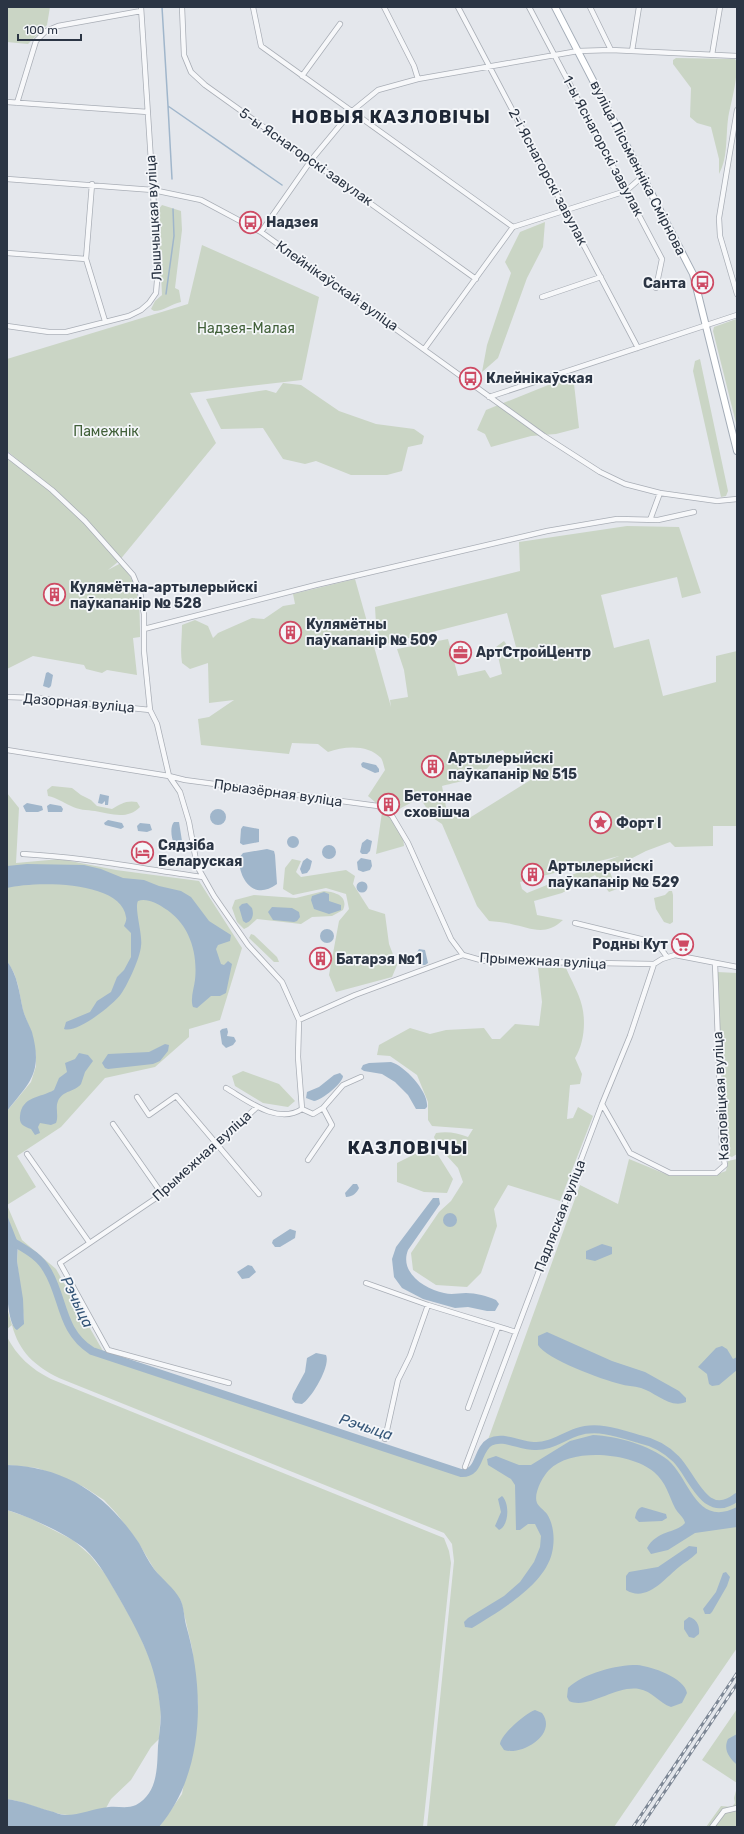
<svg xmlns="http://www.w3.org/2000/svg" width="744" height="1834" font-family="Rubik,sans-serif">
<style>
.green{fill:#cad5c5;fill-rule:evenodd}
.water{fill:#a0b6cb}
.lines{fill:none;stroke-linecap:round;stroke-linejoin:round}
.stream{stroke:#a0b6cb;stroke-width:1.5}
.river{stroke:#a0b6cb;stroke-width:8}
.minor-casing{stroke:#a9aeb6;stroke-width:6}
.major-casing{stroke:#a3acb7;stroke-width:8}
.minor{stroke:#f7f8fa;stroke-width:4.5}
.major{stroke:#fff;stroke-width:6}
.rail-casing{stroke:#7d8795;stroke-width:3}
.rail{stroke:#f4f6f9;stroke-width:1.5;stroke-dasharray:4.5;stroke-linecap:butt}
.labels{text-anchor:middle;dominant-baseline:central;stroke-width:3.5;stroke-linejoin:round;paint-order:stroke}
.street-label{font-size:14px;fill:#2b3544;stroke:#f4f6f9}
.poi-label{font-size:14px;font-weight:bold;fill:#2b3544;stroke:#f4f6f9;text-anchor:start}
.park-label{font-size:14px;fill:#416039;stroke:#f4f6f9}
.water-label{font-size:15px;font-style:italic;fill:#355678;stroke:#f4f6f9}
.district-label{font-size:18px;font-weight:bold;letter-spacing:1px;fill:#1d2635;stroke:#f4f6f9}
</style>
<rect width="100%" height="100%" fill="#e4e7ec"/>
<path class="green" d="M7 7H50L47 25 28 44 7 42Z
M676 58 735 59 737 62C737 80 733 95 729 113 725 133 729 156 719 174V159L711 127 697 123 690 117 691 88 673 64V60Z
M162 205 181 211 182 230 175 288 179 290 181 302C171 304 164 311 154 311L151 309 155 301 162 295 158 210Z
M545 222 543 247 527 278 498 358 482 372 487 345 511 273 505 262 520 232Z
M202 245 319 297 302 380 190 393 216 443 119 561 108 570 121 563C141 588 140 607 140 637L133 638 137 675 107 670 102 673 86 669 84 665 33 656 7 669V458L18 460 7 451V359L188 304Z
M736 319H737V427L713 331 714 327Z
M700 359 728 491 726 496 721 497 693 371 695 361Z
M573 375 579 428 556 434 531 436 491 447 485 434 477 430 486 410Z
M283 383 301 385 339 411 376 424 414 429 424 436 422 444 408 447 402 471 387 475H351L316 461 305 464 283 459 263 428 221 429 206 399 266 390 276 393Z
M627 526 679 527 701 593 682 598 677 577 601 595 614 648 649 639 663 696 716 682V656L737 651V826H713V846L675 847 670 842 646 851 609 870 617 889 609 892 595 875 562 893 534 901 537 915 563 920C545 937 531 928 511 924 504 922 496 922 489 921L477 906 442 824 433 818 420 798 401 808 390 816 403 837 404 846 376 854 382 812 375 802 368 796 385 770C384 767 383 761 381 758 368 744 344 746 328 752L318 744 292 743 289 754 201 745 198 719 209 717 234 700 209 703 208 663 190 669 182 663C180 650 182 638 182 625L195 620 208 626 213 638 218 633 252 618 264 619 283 606 295 604 293 594 355 579 391 707 390 700 408 697 404 670 397 649 448 639 458 676 485 670 490 678 502 674 496 647 504 641 509 648 516 647 507 613 385 644C375 634 376 620 375 607L520 571 519 542ZM503 750C508 760 523 770 532 779L471 817 446 807 442 786C464 780 489 779 495 753ZM619 856 527 893 522 889 520 882Z
M52 786 72 788 81 795 91 800 97 806 112 809C121 804 126 800 137 802L140 807C128 820 110 814 95 811 87 810 78 810 71 806 62 802 57 798 48 796L47 790Z
M7 793 19 808 16 863 60 859 116 870 199 881 242 948 220 1020 189 1029V1037L155 1067 105 1078 61 1127 17 1156 36 1187 7 1205 22 1240 56 1269 103 1351 472 1474 485 1448 580 1185 618 1204 629 1159 668 1175H715L726 1171 728 1161 737 1159V1648L614 1827H427L454 1561 452 1544 444 1533 59 1378C35 1366 19 1352 12 1325L7 1329V1308L12 1325 24 1320 17 1261 18 1248 7 1215V1111L31 1082 36 1066V1056L32 1034 23 1011 18 985 14 973 7 961Z
M292 859 301 861 296 872 301 877 346 870 355 876 353 884 369 909 385 914 389 944 397 965 392 977 336 992 329 975 339 921 349 909 346 894 326 888 293 895 283 889 285 868Z
M324 891C335 892 349 896 343 910L332 916 312 917 301 924 257 919 248 927 244 929 237 922 232 908 235 900 254 895 296 898Z
M669 891H672L673 895V922L670 924 664 922 656 909 654 898 665 895Z
M251 934 254 935 277 957 279 962H274L249 938Z
M538 968H566C571 980 579 993 582 1006 586 1022 584 1044 575 1058L582 1074 580 1084 570 1085 567 1119 573 1118 578 1107 593 1116 560 1201 508 1185 494 1209 497 1226 481 1273 467 1287 436 1285 413 1270 411 1253 439 1212 451 1201 463 1182 458 1168 437 1145 434 1137 436 1133C448 1131 457 1133 468 1137L473 1129 432 1126 428 1120V1102L417 1075 390 1056 377 1055 379 1045 410 1028 430 1034 446 1030 484 1028 492 1039H500L515 1024 539 1026 542 1002Z
M717 972 737 973V1154L732 1157 727 1155Z
M243 1071 279 1084 295 1101 288 1107 263 1103 235 1086 232 1076Z
M415 1154 438 1155 453 1179 447 1193 424 1192 397 1182V1163Z
M7 1337C17 1356 31 1369 51 1379L444 1538 449 1551 451 1563 423 1827H159L182 1794 198 1705 192 1648 181 1601 154 1569 138 1542 117 1514 104 1500 84 1487 62 1477 37 1468 7 1465Z
M7 1510 30 1518 73 1540 90 1555 106 1575 136 1627 154 1668 161 1710 159 1739 151 1747 131 1780 111 1799 106 1808C93 1812 75 1817 60 1814 42 1810 25 1802 7 1799Z
M737 1709V1783L702 1760Z
M737 1787V1827H706L721 1806 732 1807 735 1803 734 1798Z"/>
<path class="water" d="M48 672 53 675 51 686 49 688 43 686 46 673Z
M363 762 376 765 379 769V772L375 773 362 767 361 764Z
M100 794 109 796 108 805H105V801L102 804 98 803Z
M27 803 42 806 43 810 38 812H26L23 806Z
M50 804 61 806 63 809 62 812H48L47 806Z
M210 817a8 8 0 1 1 16 0a8 8 0 1 1-16 0Z
M108 820 122 823 124 827 121 829 105 825 104 823Z
M174 822H179L182 841 178 844 174 843C171 838 170 826 174 822Z
M140 823 150 824 152 830 147 832 138 831 137 826Z
M243 826 259 829V842L243 845 240 843 241 829Z
M287 842a6 6 0 1 1 12 0a6 6 0 1 1-12 0Z
M367 839 372 841 370 851 367 854H362L360 852 362 843Z
M322 852a7 7 0 1 1 14 0a7 7 0 1 1-14 0Z
M267 849 274 851 275 855 277 884C254 901 239 880 239 858L243 853Z
M307 858 312 861 310 869 307 873 302 874 300 869 303 861Z
M361 858 371 860 372 866 370 870 363 872 358 870 357 862Z
M27 864 84 865 101 869 123 878 144 880 159 886 181 891 191 897 209 921 231 935 230 941 218 945 216 949 221 964 224 965 228 961 232 964 226 993 220 996H211L197 1008 193 1007C190 999 194 988 195 980 198 952 189 923 164 908 157 903 146 898 138 901 134 908 143 935 141 946 140 958 128 984 121 994 114 1004 77 1034 64 1029L66 1022 90 1012 97 1001 111 992 117 977 124 970 131 957V933L124 926C125 923 127 920 126 917 122 880 33 881 7 888V866Z
M356.5 887a5.5 5.5 0 1 1 11 0a5.5 5.5 0 1 1-11 0Z
M324 892 329 894V901L341 905V910L329 914 314 909 311 900 312 896Z
M247 903 252 908C254 914 253 921 246 923L243 921 239 907 242 904Z
M272 907 292 908 299 912 300 917 297 921 294 922 273 920 268 912Z
M320 936a7 7 0 1 1 14 0a7 7 0 1 1-14 0Z
M419 949 425 950 428 963 425 965H421L416 954Z
M7 961C18 976 19 992 23 1010 25 1017 29 1025 32 1032 43 1073 30 1082 7 1111Z
M227 1028 228 1032 227 1036 234 1037 236 1041 233 1045 226 1048 222 1044 220 1031 222 1029Z
M165 1044 169 1045 168 1051 160 1061 153 1064 108 1069 105 1068 102 1063 108 1054 149 1052Z
M79 1053 88 1055 93 1061 85 1072 81 1084C75 1092 63 1090 58 1101 55 1108 59 1116 56 1123L51 1125 40 1123 38 1127 40 1133 35 1135 31 1129C24 1126 19 1125 20 1116 22 1096 40 1098 54 1090L59 1078 67 1072 65 1063 75 1059Z
M391 1062C405 1066 429 1092 427 1107L425 1109H416L408 1095 395 1082 382 1074 364 1071 361 1069 363 1065 369 1063Z
M340 1073 343 1076C343 1083 322 1100 314 1101L306 1098 307 1092 319 1087 334 1075Z
M353 1184H357L359 1188C357 1193 352 1197 346 1197L345 1193Z
M433 1198H439L440 1204 408 1250C399 1273 425 1289 444 1293 452 1295 458 1293 466 1293 476 1293 487 1296 496 1300L499 1304 495 1311H487L468 1307 455 1308 423 1299 402 1288 394 1277 392 1259 396 1247Z
M443 1220a7 7 0 1 1 14 0a7 7 0 1 1-14 0Z
M7 1215 18 1243 17 1261 23 1299 24 1324 17 1330C2 1322 7 1234 7 1215Z
M290 1229 296 1231 295 1238 280 1247H275L272 1243 273 1240Z
M602 1244 612 1247V1254L595 1261 586 1259V1251Z
M248 1265 252 1266 256 1272 249 1278 242 1279 237 1272Z
M547 1332 612 1361 645 1372 679 1391 686 1398V1402C670 1409 655 1392 641 1388 634 1386 626 1386 620 1384 603 1380 546 1359 538 1345V1336Z
M722 1346 727 1349 733 1359 737 1357V1370L719 1385 712 1386 709 1384 707 1374 698 1367 716 1348Z
M316 1353 326 1355C331 1365 312 1398 302 1404L295 1403 292 1399 293 1394 305 1372 307 1358Z
M593 1435C617 1436 649 1445 668 1460 690 1479 696 1528 737 1507V1527L695 1533 668 1550 651 1554 647 1548C657 1530 677 1533 685 1523 684 1517 678 1514 675 1508 669 1496 666 1482 654 1472 631 1453 572 1447 549 1470 543 1476 533 1494 537 1503 539 1507 544 1510 547 1514 554 1525 555 1540 552 1553 544 1586 499 1611 472 1628L465 1627 464 1622 468 1618 504 1596 520 1582 534 1562 540 1547 541 1536 535 1524H528L520 1530H516L515 1485 511 1479 488 1465 487 1459 496 1456 519 1465H531L570 1441Z
M7 1465C66 1467 107 1495 139 1543 144 1552 148 1561 154 1569 162 1579 174 1588 180 1599 184 1606 184 1617 186 1625 205 1690 205 1773 159 1827H7V1799C22 1801 36 1807 50 1811 55 1812 60 1815 65 1815 81 1815 94 1808 109 1807 118 1806 127 1809 136 1805 158 1793 157 1768 158 1746 159 1734 162 1720 160 1707 156 1664 140 1635 119 1598 109 1581 100 1563 85 1549 69 1535 28 1516 7 1510Z
M502 1496C510 1503 509 1526 499 1530L495 1526 501 1512 498 1499Z
M642 1507 666 1514 667 1518 662 1521 639 1522 635 1518C636 1513 637 1509 642 1507Z
M689 1546 697 1547V1553C691 1559 685 1562 679 1567 665 1578 647 1603 626 1590V1576L629 1572 658 1567Z
M726 1572 730 1577 727 1586 712 1612 710 1614H705L703 1609 716 1592 723 1573Z
M689 1617C697 1619 700 1626 699 1634L694 1638 689 1637 684 1629V1621Z
M637 1665C651 1666 685 1678 687 1693L682 1703 671 1707C659 1703 652 1691 639 1689 616 1685 588 1710 569 1701L567 1697 568 1688C584 1673 616 1665 637 1665Z
M535 1710 542 1713C558 1734 522 1756 504 1750L500 1744C501 1734 526 1713 535 1710Z
M737 1734V1765C729 1757 723 1750 728 1739Z"/>
<g class="lines">
<path class="stream" d="M162 7 168 106 282 185
M168 106 172 179
M166 294 174 236 173 209"/>
<path class="river" d="M7 1238C22 1248 38 1254 47 1270 64 1297 60 1331 92 1351L461 1473C481 1474 476 1450 490 1442 503 1435 520 1446 534 1446 550 1447 562 1437 577 1432 597 1425 619 1433 639 1439 653 1442 666 1449 676 1459 693 1476 705 1522 737 1497"/>
<defs>
<path id="minor" d="M182 7 184 55 191 72 205 85 476 279
M253 7 261 46 513 227
M384 7 414 66 418 79
M458 7 638 348
M529 7 662 259 656 288
M590 7 611 50
M632 51 639 7
M712 55 720 7
M302 76 340 24
M7 102 148 112
M17 103 36 41 46 31 58 26 141 11
M737 110 719 218 720 236 737 294
M7 179 153 190 201 200 261 232 544 436 600 472 625 484 660 493 717 501 737 499
M92 184 86 259 105 321
M261 232 312 159 351 112 378 90 418 79 578 51 611 50 737 56
M7 253 86 259
M542 297 601 277
M7 326 49 332H66L129 316 141 310 149 303 156 293 158 269 141 7
M425 348 513 227 626 191 643 176
M489 397 737 315
M7 455 52 490 85 521 133 575 140 592 144 614V651L150 710 157 724 169 776 180 792 189 822 197 866 214 896 248 945 282 982 299 1020 298 1057 302 1109
M650 520 660 493
M144 629 316 585 547 531 617 519 658 520 694 512
M7 697 36 698 150 710
M7 750 169 776 185 780 378 806 392 816 408 843 451 939 463 955
M23 854C83 857 143 869 203 877
M575 923 653 942 659 946 667 957
M299 1020 355 995 463 955 484 961 654 964 662 959 675 955 737 967
M226 1088C248 1101 278 1125 302 1109
M137 1097 149 1115 176 1096 259 1194
M602 1104 630 1153 670 1173H716L725 1165 722 1147 715 963
M302 1109 313 1114 323 1108 343 1085 361 1077
M113 1124 162 1194
M27 1154 89 1242
M308 1160 332 1125 323 1108
M366 1283 428 1305 516 1332
M229 1383 108 1350 60 1263 162 1194 217 1145 257 1107
M468 1408 498 1327
M385 1439 398 1380 410 1356 428 1305
M465 1467 602 1104 630 1036 654 964
M712 1827 724 1811 737 1808"/>
<path id="major" d="M555 7 693 274 737 451"/>
</defs>
<use href="#minor" class="minor-casing"/>
<use href="#major" class="major-casing"/>
<use href="#minor" class="minor"/>
<use href="#major" class="major"/>
<defs>
<path id="rail" d="M633 1827 737 1673
M641 1827 737 1684"/>
</defs>
<use href="#rail" class="rail-casing"/>
<use href="#rail" class="rail"/>
</g>
<defs>
<symbol id="bus-ring" viewBox="-11 -11 22 22"><circle r="9.5" fill="#f4f6f9" stroke="#ce4b64" stroke-width="1.5"/><path d="M-5-6H5V4H4V6H2V4H-2V6H-4V4H-5ZM-3.5-4V0h7V-4ZM-3.5 1.2v1.5H-2V1.2ZM2 1.2v1.5H3.5V1.2Z" fill="#ce4b64"/></symbol>
<symbol id="building-ring" viewBox="-11 -11 22 22"><circle r="9.5" fill="#f4f6f9" stroke="#ce4b64" stroke-width="1.5"/><path d="M-4-6H4V6H1V3H-1V6H-4ZM-2.5-4.3h1.7v1.8h-1.7ZM.8-4.3h1.7v1.8H.8ZM-2.5-1h1.7V.8h-1.7ZM.8-1h1.7V.8H.8Z" fill="#ce4b64"/></symbol>
<symbol id="office-ring" viewBox="-11 -11 22 22"><circle r="9.5" fill="#f4f6f9" stroke="#ce4b64" stroke-width="1.5"/><path d="M-6-3h4V-5.5h4V-3h4V5H-6ZM-1-4.5V-3h2v-1.5ZM-6 0V1H6V0Z" fill="#ce4b64"/></symbol>
<symbol id="sight-ring" viewBox="-11 -11 22 22"><circle r="9.5" fill="#f4f6f9" stroke="#ce4b64" stroke-width="1.5"/><path d="M0-6L1.8-2.2L6-1.7L2.9 1.2L3.7 5.4L0 3.3L-3.7 5.4L-2.9 1.2L-6-1.7L-1.8-2.2Z" fill="#ce4b64"/></symbol>
<symbol id="hotel-ring" viewBox="-11 -11 22 22"><circle r="9.5" fill="#f4f6f9" stroke="#ce4b64" stroke-width="1.5"/><path d="M-6-4.5h1.5V1H6V5H4.5V3h-9V5H-6ZM-4 0a1.8 1.8 0 1 1 3.6 0ZM.5 0V-2.5h3Q6-2.5 6 0Z" fill="#ce4b64"/></symbol>
<symbol id="supermarket-ring" viewBox="-11 -11 22 22"><circle r="9.5" fill="#f4f6f9" stroke="#ce4b64" stroke-width="1.5"/><path d="M-6-5.5h2.5l.6 2H6L4.5 2H-2.5L-4.4-4H-6ZM-1.5 3.2a1.3 1.3 0 1 0 .1 0ZM3 3.2a1.3 1.3 0 1 0 .1 0Z" fill="#ce4b64"/></symbol>
</defs>
<g fill-rule="evenodd">
<use href="#bus-ring" x="238" y="210" width="25" height="25"/>
<use href="#bus-ring" x="690" y="270" width="25" height="25"/>
<use href="#bus-ring" x="458" y="366" width="25" height="25"/>
<use href="#building-ring" x="42" y="582" width="25" height="25"/>
<use href="#building-ring" x="278" y="620" width="25" height="25"/>
<use href="#office-ring" x="448" y="640" width="25" height="25"/>
<use href="#building-ring" x="420" y="754" width="25" height="25"/>
<use href="#building-ring" x="376" y="792" width="25" height="25"/>
<use href="#sight-ring" x="588" y="810" width="25" height="25"/>
<use href="#hotel-ring" x="130" y="840" width="25" height="25"/>
<use href="#building-ring" x="520" y="862" width="25" height="25"/>
<use href="#supermarket-ring" x="670" y="932" width="25" height="25"/>
<use href="#building-ring" x="308" y="946" width="25" height="25"/>
</g>
<g class="labels">
<g class="street-label">
<text transform="translate(603 146) rotate(62)">1-ы Яснагорскі завулак</text>
<text transform="translate(306 157) rotate(35)">5-ы Яснагорскі завулак</text>
<text transform="translate(638 168) rotate(63)">вуліца Пісьменніка Смірнова</text>
<text transform="translate(548 177) rotate(62)">2-і Яснагорскі завулак</text>
<text transform="translate(154 218) rotate(-93)">Лышчыцкая вуліца</text>
<text transform="translate(337 286) rotate(35)">Клейнікаўскай вуліца</text>
<text transform="translate(79 703) rotate(5)">Дазорная вуліца</text>
<text transform="translate(278 793) rotate(8)">Прыазёрная вуліца</text>
<text transform="translate(543 961) rotate(3)">Прымежная вуліца</text>
<text transform="translate(721 1096) rotate(-93)">Казловіцкая вуліца</text>
<text transform="translate(202 1156) rotate(-42)">Прымежная вуліца</text>
<text transform="translate(560 1216) rotate(-69)">Падляская вуліца</text>
</g>
<g class="poi-label">
<text x="266" y="222">Надзея</text>
<text x="686" y="283" text-anchor="end">Санта</text>
<text x="486" y="378">Клейнікаўская</text>
<text x="70" y="587">Кулямётна-артылерыйскі<tspan x="70" dy="16">паўкапанір № 528</tspan></text>
<text x="306" y="624">Кулямётны<tspan x="306" dy="16">паўкапанір № 509</tspan></text>
<text x="476" y="652">АртСтройЦентр</text>
<text x="448" y="758">Артылерыйскі<tspan x="448" dy="16">паўкапанір № 515</tspan></text>
<text x="404" y="796">Бетоннае<tspan x="404" dy="16">сховішча</tspan></text>
<text x="616" y="823">Форт I</text>
<text x="158" y="845">Сядзіба<tspan x="158" dy="16">Беларуская</tspan></text>
<text x="548" y="866">Артылерыйскі<tspan x="548" dy="16">паўкапанір № 529</tspan></text>
<text x="668" y="944" text-anchor="end">Родны Кут</text>
<text x="336" y="959">Батарэя №1</text>
</g>
<g class="park-label">
<text x="246" y="328">Надзея-Малая</text>
<text x="106" y="431">Памежнік</text>
</g>
<g class="water-label">
<text transform="translate(77 1302) rotate(64)">Рэчыца</text>
<text transform="translate(366 1427) rotate(18)">Рэчыца</text>
</g>
<g class="district-label">
<text x="391" y="117">НОВЫЯ КАЗЛОВІЧЫ</text>
<text x="408" y="1148">КАЗЛОВІЧЫ</text>
</g>
</g>
<rect width="744" height="1834" fill="none" stroke="#2b3544" stroke-width="16"/>
<path d="M18 34v6h63v-6" fill="none" stroke="#2b3544" stroke-width="2"/>
<text x="24" y="34" font-size="12" fill="#2b3544" stroke="#f4f6f9" stroke-width="3" paint-order="stroke">100 m</text>
</svg>
